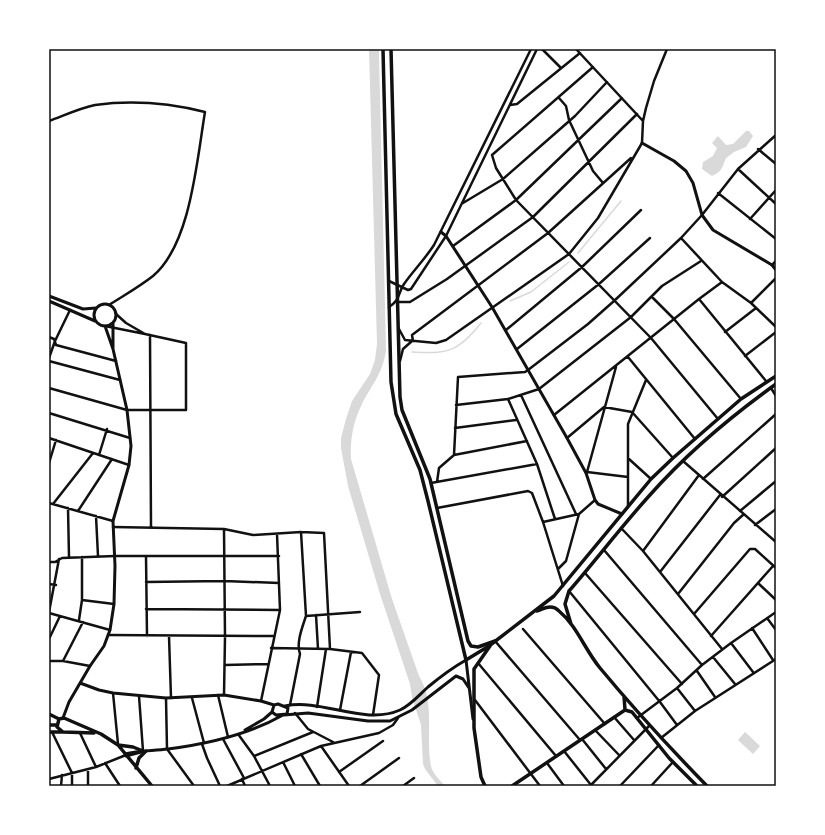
<svg xmlns="http://www.w3.org/2000/svg" width="825" height="835" font-family="'Roboto Condensed',sans-serif">
<style>
.water{fill:#d9d9d9}
.lines{fill:none;stroke-linecap:round;stroke-linejoin:round}
.stream{stroke:#d9d9d9;stroke-width:1.5}
.minor{stroke:#111;stroke-width:2.5}
.tertiary{stroke:#111;stroke-width:3}
.secondary{stroke:#111;stroke-width:3.5}
.primary{stroke:#111;stroke-width:3.5}
.neatline{fill:none;stroke:#111;stroke-width:1.5}
</style>
<rect width="100%" height="100%" fill="#fff"/>
<path class="water" d="M369 49H379V55L386 351C382 375 372 384 362 404 353 422 350 440 351 459L392 599 419 676C436 703 425 736 431 766 432 773 440 780 445 786H438L425 769 423 764 421 725 412 697 410 684 380 594 348 486 341 448V438L346 419 352 401 370 374 375 360 377 344Z
M746 131H749L753 136 746 147 734 152 726 158C722 167 723 171 712 176L702 169 703 162 713 156 717 148 712 143 718 136 726 145 733 144Z
M745 732 760 746 753 754 738 740Z"/>
<g class="lines">
<path class="stream" d="M578 253 621 201
M510 301 531 292 569 262
M412 352C448 354 458 352 481 323"/>
<path class="minor" d="M542 49 561 68
M576 49 643 121
M593 67 492 155 496 168 516 200 651 338 718 419
M559 98 566 106 569 120 593 171 603 183
M510 105 517 104 580 53
M49 121C63 116 80 108 95 105 132 100 169 103 205 112 197 159 191 244 153 276 139 287 123 296 109 305
M758 149 776 164
M738 169 776 204
M718 193 776 239
M463 203 503 179 575 116 607 82
M750 219 776 190
M681 238 722 282 751 303 776 327
M453 246 516 200 622 98
M772 265 776 261
M389 281 408 290 411 289 446 236 537 49
M652 297 674 319 741 399
M699 299 766 381
M397 302H410L447 279 533 217 637 114
M751 303 776 278
M389 307C401 299 397 295 404 284 413 271 425 259 434 245L531 49
M105 326 145 334 126 323 116 314
M399 329 405 340 436 343 446 340 569 254 598 218 642 143 643 121 646 108 654 81 667 49
M506 330 582 267 641 210
M725 332 756 308
M150 335 151 527
M49 337 54 339 56 345 116 361
M413 341 412 335 548 233 631 158
M517 349 599 284 650 238
M745 356 776 332
M628 357 695 439
M49 358 55 341 70 310
M49 361 120 380
M400 361 403 349 412 341
M49 388 127 410H186V343L145 334
M771 388 776 396
M521 395 576 514
M508 399 537 464 555 519
M456 405 508 399 539 389 631 317 662 286 701 261
M49 413 130 438
M554 415 699 299 722 282
M455 428 516 420
M49 438 129 465
M567 438 604 407 632 412 673 458
M99 455 107 429
M454 455 527 441
M629 459 651 479
M683 461 776 542
M49 463 56 440
M587 472 628 477
M586 473 587 472 616 367
M703 479 776 414
M437 482 439 468 454 455 458 377 525 372 528 370 588 324 614 301 681 238 702 215 738 169 776 135
M431 483 537 464
M722 497 776 448
M49 503 113 521
M53 504 93 453
M628 506V424L646 380
M68 508 69 557
M437 508 528 491 532 493 543 522 563 586
M78 511 112 459
M740 511 776 481
M96 516 98 556
M543 522 579 514 595 500
M755 525 776 509
M113 527 224 529 253 535 301 532 324 533 330 649
M621 528 643 551 722 649
M224 529 225 637 224 695
M301 532 306 616
M604 550 702 665
M643 551 699 475
M146 556 147 636
M49 562H55L62 558 115 556H279
M558 569 566 561 579 514
M660 572 720 495
M585 573 682 684
M146 582 224 581 279 583
M758 583 776 600
M49 584 56 585
M569 591 660 702 677 725
M678 594 734 523 744 514
M82 600 114 604
M146 609 280 610
M49 612 59 559
M49 613 110 630
M694 614 750 549H755L776 568
M316 615 318 649
M767 618 776 630
M79 620 82 600V557
M752 628 773 660
M523 629 605 724
M108 635 274 636
M169 636 171 698
M711 636 773 566
M49 639 60 616
M495 641 580 740
M731 643 753 672
M271 648 330 649 362 653 379 675 373 715
M713 657 735 684
M49 661H63L90 666
M63 661 83 622
M478 663 556 756
M225 665 268 664
M697 671 715 697
M677 688 695 711
M113 693 118 744
M218 695 228 737
M139 696 143 751
M166 698 167 749 194 786
M192 698 204 743
M475 700 540 786
M261 701 280 610 277 534
M290 705 300 654C296 643 302 628 306 616L360 612
M317 707 326 649
M340 710 351 652
M295 713 308 729 333 742
M614 717 634 740
M637 718 677 688 702 665 731 643 776 612
M595 730 619 755
M52 732 72 773V786
M80 733 96 767
M238 734 254 756 270 786
M661 738 695 711 776 659
M223 739 244 778
M582 739 606 769
M202 744 207 758 220 786
M321 746 349 786
M564 751 591 785
M301 754 320 786
M254 756 313 732
M283 762 295 786
M105 763 120 786
M547 763 564 786
M88 769V786
M339 772 383 741
M49 779 96 767 126 755
M242 779 245 786
M61 786 62 775
M227 786 321 746 379 733 393 725 398 718
M360 786 399 758
M403 786 414 778
M590 786 649 726
M620 786 659 745
M651 786 673 762"/>
<path class="tertiary" d="M642 143 674 161 686 171 693 183 702 215 713 230 772 265 776 270
M441 232 446 236 492 307 567 438 586 473 595 500 598 504 622 514
M49 296 83 309 96 308
M49 301 95 321
M94 315a11 11 0 1 1 22 0a11 11 0 1 1-22 0Z
M105 326 113 349V323
M80 683 99 690 113 693 166 698 224 695 261 701 274 705
M278 704 288 708 287 714 276 715 272 712 274 705Z
M285 706C322 698 364 726 400 710 411 705 419 695 428 687 440 677 452 668 466 660L473 719
M284 715 308 713 368 721H390L412 710 456 676 463 679 469 688
M63 718 69 702 90 666 104 646 110 630 114 604 115 566 113 521 129 465 131 446 127 410 113 349
M245 730 264 719 272 712
M125 754C139 750 153 751 168 749 207 744 248 735 283 715
M126 756 141 752"/>
<path class="secondary" d="M537 611C544 608 552 604 559 611 577 626 585 650 600 668 634 709 670 748 707 786
M571 624 565 604 569 591C596 560 621 527 649 496 687 453 730 417 776 384
M466 660 489 646 554 596 651 479 673 458 741 399 776 376
M624 696 625 710
M625 710 632 712 669 758 697 786
M49 714 59 719 64 718 101 734 118 745 152 786
M59 719 57 727 63 732 94 733
M49 725H57
M49 732H62
M118 745 133 747 143 751
M136 768 139 758 146 751
M485 786 481 777 474 728V669L490 646
M512 786 625 710"/>
<path class="primary" d="M383 49 391 382 396 414 420 470 428 501 466 660
M391 49 400 397 402 410 430 479 468 641 471 646 478 647 495 641"/>
</g>
<rect width="825" height="835" fill="none" stroke="#ffffff" stroke-width="100"/>
<rect x="50" y="50" width="725" height="735" class="neatline"/>
</svg>
